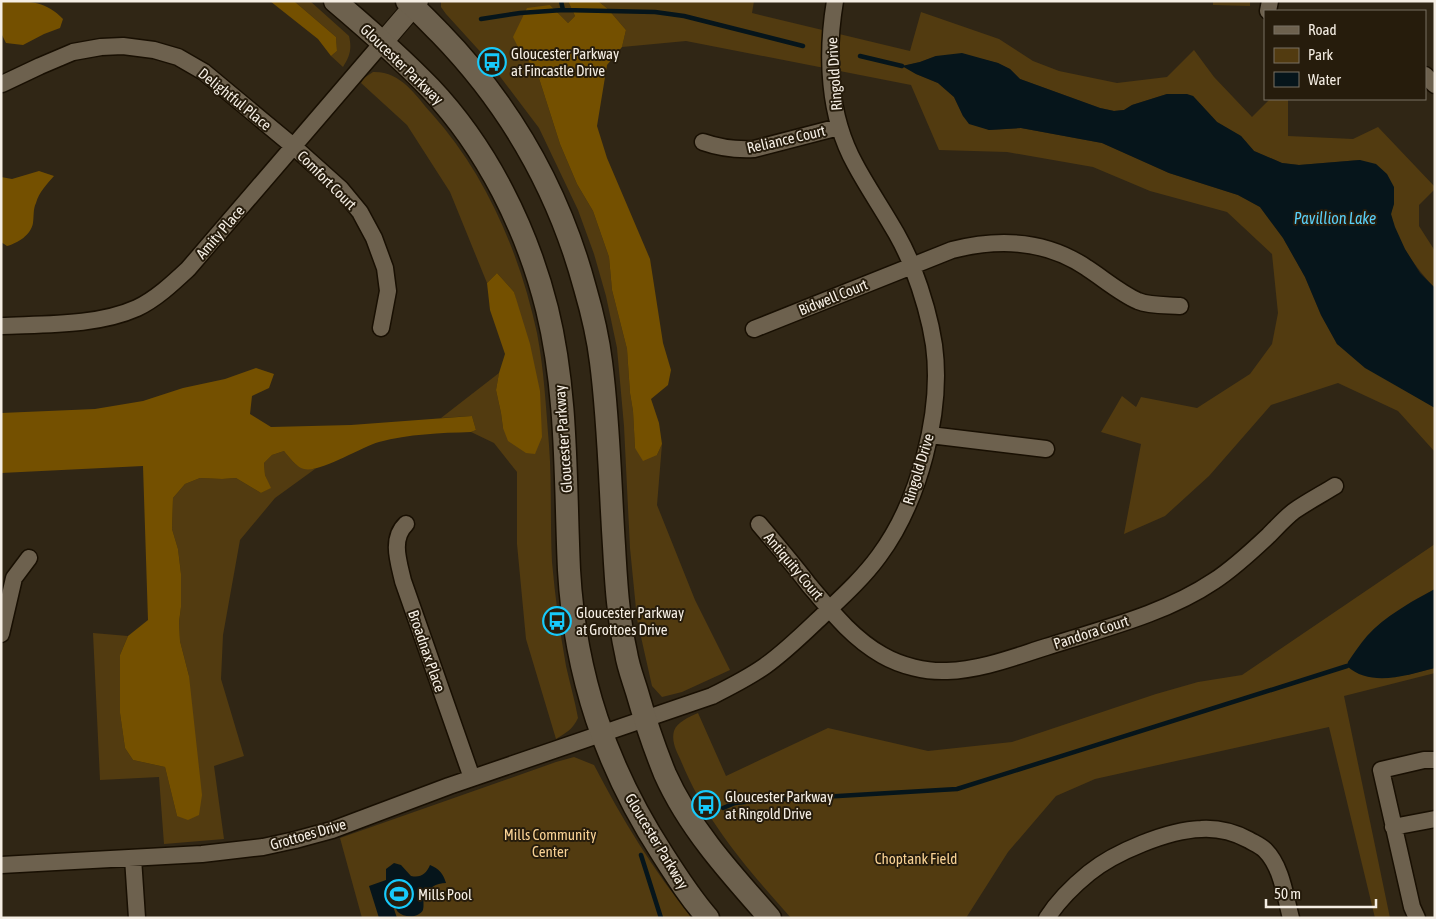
<svg xmlns="http://www.w3.org/2000/svg" width="1436" height="919" font-family="'Asap Condensed',sans-serif">
<style>
.green{fill:#523b10}
.forest{fill:#745000}
.water{fill:#06151b}
.lines{fill:none;stroke-linecap:round;stroke-linejoin:round}
.stream{stroke:#06151b;stroke-width:4.5}
.minor-casing{stroke:#180f02;stroke-width:19}
.tertiary-casing{stroke:#180f02;stroke-width:22}
.secondary-casing{stroke:#180f02;stroke-width:25}
.minor{stroke:#6d614e;stroke-width:16}
.tertiary{stroke:#6d614e;stroke-width:20}
.secondary{stroke:#6d614e;stroke-width:22}
.labels{text-anchor:middle;dominant-baseline:central;stroke-width:4;stroke-linejoin:round;paint-order:stroke}
.poi-label{font-size:15px;fill:#f5eee4;stroke:#261c0c;text-anchor:start}
.street-label{font-size:15px;fill:#f5eee4;stroke:#261c0c}
.park-label{font-size:15px;fill:#f8d194;stroke:#261c0c}
.water-label{font-size:16px;font-style:italic;fill:#59cff8;stroke:#261c0c}
</style>
<rect width="100%" height="100%" fill="#302615"/>
<path class="green" d="M294 1H310L349 36C352 49 350 56 343 67L331 56 337 51 336 37Z
M441 1H568L575 16 568 23 550 5 520 51 537 72 560 144 577 184 593 211 609 257 612 290 627 349 630 393 633 411 635 448 657 455 662 444 657 505 695 600 730 670 682 692 662 697 652 686 637 619 630 548 624 426 617 348 606 296 594 254 578 210 539 128 486 58 446 14 441 7Z
M598 1H754L752 13 910 51 921 12 999 39 1033 61 1059 71 1117 83 1167 77 1194 50 1214 77 1252 117 1270 99H1288V136L1353 139 1378 127 1435 187V189L1419 205V226L1435 251V288C1419 272 1393 238 1391 215 1391 211 1393 207 1394 203L1360 160 1299 165 1282 163 1254 151 1241 136 1217 122 1193 96 1167 94 1132 105 1124 110 1114 111 1100 108 1020 79 1010 69 998 63 981 59 936 56 920 62 903 66 916 74 938 83 954 97 963 116 989 130 1021 128 1102 143 1169 173 1238 195 1260 207 1283 238 1305 277 1321 315 1337 344 1401 388 1435 408V452L1398 411 1338 383 1271 405 1209 476 1165 516 1124 534 1141 444 1101 432 1122 396 1136 407 1141 397 1197 408 1250 374 1272 344 1278 313 1272 254 1227 212 1150 191 1093 167 1007 152 939 150 911 85 686 41 622 47 626 30 608 9Z
M1213 1H1250V6L1213 5Z
M373 72C401 71 415 95 432 114 486 174 520 254 537 333 544 369 546 408 549 445 552 484 550 523 552 562 555 597 560 632 566 666 570 684 575 701 578 718 573 729 566 733 556 739L526 639 517 544V472L494 443 471 432 476 430 472 416 441 418 499 373 496 390 501 413 503 428 518 310 514 292 497 273 487 283 450 192 407 125 361 83 364 78Z
M284 451C295 464 297 469 315 469L275 498 240 540 223 635 221 679 244 756 214 766 224 839 164 844 159 777 100 780 93 633 128 636 120 655V713L125 748 133 760 165 767 177 816 189 676 180 641 179 622 181 607V574L178 549 172 529 173 498 185 484 200 478 222 479 236 478 261 493 270 488 265 475 264 463 272 455Z
M1435 544V589L1411 602 1348 662 1347 666 1407 675 1435 668V673L1344 696 1390 918H1375L1329 727 1095 779 1056 796 1008 852 966 918H791C748 870 705 820 681 761 677 752 671 742 674 731 677 722 689 717 698 713L726 776 828 728 928 751 1012 742 1156 694 1198 682 1242 675Z
M574 757 594 765C622 819 653 870 692 918H362L340 838 556 762Z"/>
<path class="forest" d="M1 1C27 1 45 0 63 19L60 28 44 34 23 45 6 43 1 33Z
M270 1H294L336 37 337 51 331 56 318 39Z
M568 1H598L608 9 626 30 622 47 607 65 597 126 607 158 650 259 663 343 671 370 668 385 651 399 659 423 662 444 657 455 643 461 635 448 633 411 630 393 627 349 612 290 609 257 593 211 577 184 560 144 537 72 520 51 513 37 527 8 550 5 568 23 575 16Z
M39 171 54 176C47 184 39 192 36 203 33 209 34 216 33 223 31 235 18 243 7 246L1 242V177L12 179Z
M497 273 514 292 530 344 540 391 542 437 535 454 526 453 508 441 503 428 501 413 496 390 499 373 505 354 490 310 487 283Z
M256 368 274 374 269 388 252 396 250 414 271 427 351 425 472 416 476 430 471 432C440 433 409 434 379 442 361 447 320 473 304 469 296 467 289 457 284 451L272 455 264 463 265 475 271 488 261 493 236 478 222 479 200 478 185 484 173 498 172 529 178 549 181 574V607L179 622 180 641 189 676 202 795 199 815 188 820 177 816 165 767 133 760 125 748 120 713V655L128 636 148 620 143 466 1 473V413L95 409 143 401 183 388 225 379Z"/>
<path class="water" d="M962 53 998 63 1010 69 1020 79 1100 108 1114 111 1124 110 1132 105 1167 94H1187L1193 96 1217 122 1241 136 1254 151 1282 163 1299 165 1360 160 1376 164 1387 174 1394 187V204L1391 214 1395 227 1405 249 1420 273 1435 288V408L1365 368 1337 344 1321 315 1305 277 1283 238 1260 207 1238 195 1169 173 1102 143 1021 128 989 130 969 124 963 116 954 97 938 83 916 74 902 66 920 62 936 56Z
M1435 589V668C1407 675 1371 688 1347 666L1348 662C1354 653 1360 644 1367 636 1385 616 1411 602 1435 589Z
M394 863 401 865 411 876C421 878 426 874 430 865 439 869 443 873 446 883 436 883 428 888 424 898 423 901 424 906 423 910 419 918 404 918 398 912 396 910 395 905 393 902L392 903 397 918H379L369 886 386 880V869Z"/>
<g class="lines">
<path class="stream" d="M561 1 563 10
M481 19 520 13 563 10 655 12 684 16 803 46
M860 56 902 66
M723 808 735 803 753 801 957 789 1347 666
M641 855 661 918"/>
<defs>
<path id="minor" d="M1268 11 1270 1
M1425 75 1435 85
M2 84 40 66 73 52 101 47 123 46 154 50 178 57 204 72 293 146 341 189 360 212 374 238 385 268 388 291 381 328
M703 142C720 148 736 150 754 149L839 127
M1 326C44 324 97 326 137 308 156 299 173 283 188 269L383 42
M754 329 952 250C999 238 1046 240 1087 268 1104 279 1120 293 1138 301 1150 306 1167 305 1180 306
M930 435 1046 449
M406 524C390 539 399 563 403 581L472 778
M759 524C776 544 793 564 809 585 831 611 852 638 882 655 901 666 926 672 947 671 981 670 1014 657 1046 647 1102 629 1165 614 1214 581 1234 568 1252 551 1269 535 1277 527 1285 518 1294 511 1307 502 1322 494 1335 486
M1 634 14 578 29 558
M1393 827 1435 819
M133 858 137 918
M1 865 202 854 263 847 295 840 332 830 449 786 712 696C730 687 748 678 765 666 786 651 804 633 823 615 842 597 863 578 879 556 919 502 943 412 934 345 930 318 922 292 912 266 898 230 873 198 855 164 828 115 826 55 835 1
M1047 918C1058 901 1073 886 1089 873 1115 852 1168 830 1201 829 1218 828 1234 832 1249 840 1254 843 1261 846 1265 850 1282 867 1285 896 1291 918
M1417 918 1412 907 1381 770 1424 760H1435"/>
<path id="tertiary" d="M383 42 418 1"/>
<path id="secondary" d="M335 1C368 29 400 57 430 88 487 148 527 229 547 309 568 394 565 483 569 570 575 676 606 767 663 855 677 877 691 899 708 918
M407 1C419 11 429 22 440 33 510 105 559 191 585 288 592 312 598 337 601 362 609 423 610 485 614 546 616 582 618 617 626 653 628 666 633 679 637 692 645 720 654 747 665 774 689 828 731 874 770 918"/>
</defs>
<use href="#minor" class="minor-casing"/>
<use href="#tertiary" class="tertiary-casing"/>
<use href="#secondary" class="secondary-casing"/>
<use href="#minor" class="minor"/>
<use href="#tertiary" class="tertiary"/>
<use href="#secondary" class="secondary"/>
</g>
<defs>
<symbol id="bus-ring" viewBox="-11 -11 22 22"><circle r="9.5" fill="#261c0c" stroke="#17cafb" stroke-width="1.5"/><path d="M-5-6H5V4H4V6H2V4H-2V6H-4V4H-5ZM-3.5-4V0h7V-4ZM-3.5 1.2v1.5H-2V1.2ZM2 1.2v1.5H3.5V1.2Z" fill="#17cafb"/></symbol>
<symbol id="stadium-ring" viewBox="-11 -11 22 22"><circle r="9.5" fill="#261c0c" stroke="#17cafb" stroke-width="1.5"/><path d="M0-5a6.5 5 0 1 0 0 10a6.5 5 0 1 0 0-10ZM-3.5-1.8h7v3.6h-7Z" fill="#17cafb"/></symbol>
</defs>
<g fill-rule="evenodd">
<use href="#bus-ring" x="476" y="46" width="32" height="32"/>
<use href="#bus-ring" x="541" y="605" width="32" height="32"/>
<use href="#bus-ring" x="690" y="789" width="32" height="32"/>
<use href="#stadium-ring" x="383" y="878" width="32" height="32"/>
</g>
<g class="labels">
<g class="poi-label">
<text x="511" y="53">Gloucester Parkway<tspan x="511" dy="17">at Fincastle Drive</tspan></text>
<text x="576" y="612">Gloucester Parkway<tspan x="576" dy="17">at Grottoes Drive</tspan></text>
<text x="725" y="796">Gloucester Parkway<tspan x="725" dy="17">at Ringold Drive</tspan></text>
<text x="418" y="894">Mills Pool</text>
</g>
<g class="street-label">
<text transform="translate(402 64) rotate(44)">Gloucester Parkway</text>
<text transform="translate(834 74) rotate(-94)">Ringold Drive</text>
<text transform="translate(235 99) rotate(39)">Delightful Place</text>
<text transform="translate(786 139) rotate(-13)">Reliance Court</text>
<text transform="translate(327 180) rotate(45)">Comfort Court</text>
<text transform="translate(220 232) rotate(-49)">Amity Place</text>
<text transform="translate(833 297) rotate(-22)">Bidwell Court</text>
<text transform="translate(563 439) rotate(-94)">Gloucester Parkway</text>
<text transform="translate(918 469) rotate(-73)">Ringold Drive</text>
<text transform="translate(794 566) rotate(50)">Antiquity Court</text>
<text transform="translate(1091 632) rotate(-18)">Pandora Court</text>
<text transform="translate(427 651) rotate(71)">Broadnax Place</text>
<text transform="translate(308 834) rotate(-16)">Grottoes Drive</text>
<text transform="translate(657 841) rotate(59)">Gloucester Parkway</text>
</g>
<g class="park-label">
<text x="550" y="834">Mills Community<tspan x="550" dy="17">Center</tspan></text>
<text x="916" y="858">Choptank Field</text>
</g>
<g class="water-label">
<text x="1335" y="218">Pavillion Lake</text>
</g>
</g>
<rect width="1436" height="919" fill="none" stroke="#f5eee4" stroke-width="5"/>
<rect x="1264" y="10" width="162" height="90" fill="#261c0c" stroke="#797062"/>
<rect x="1274" y="26" width="25" height="8" fill="#6d614e" stroke="#797062"/>
<text x="1308" y="35" font-size="15" fill="#f5eee4">Road</text>
<rect x="1274" y="48" width="25" height="15" fill="#523b10" stroke="#797062"/>
<text x="1308" y="60" font-size="15" fill="#f5eee4">Park</text>
<rect x="1274" y="72" width="25" height="15" fill="#06151b" stroke="#797062"/>
<text x="1308" y="85" font-size="15" fill="#f5eee4">Water</text>
<path d="M1266 899v8h110v-8" fill="none" stroke="#f5eee4" stroke-width="2.5"/>
<text x="1274" y="899" font-size="15" fill="#f5eee4" stroke="#261c0c" stroke-width="4" paint-order="stroke">50 m</text>
</svg>
